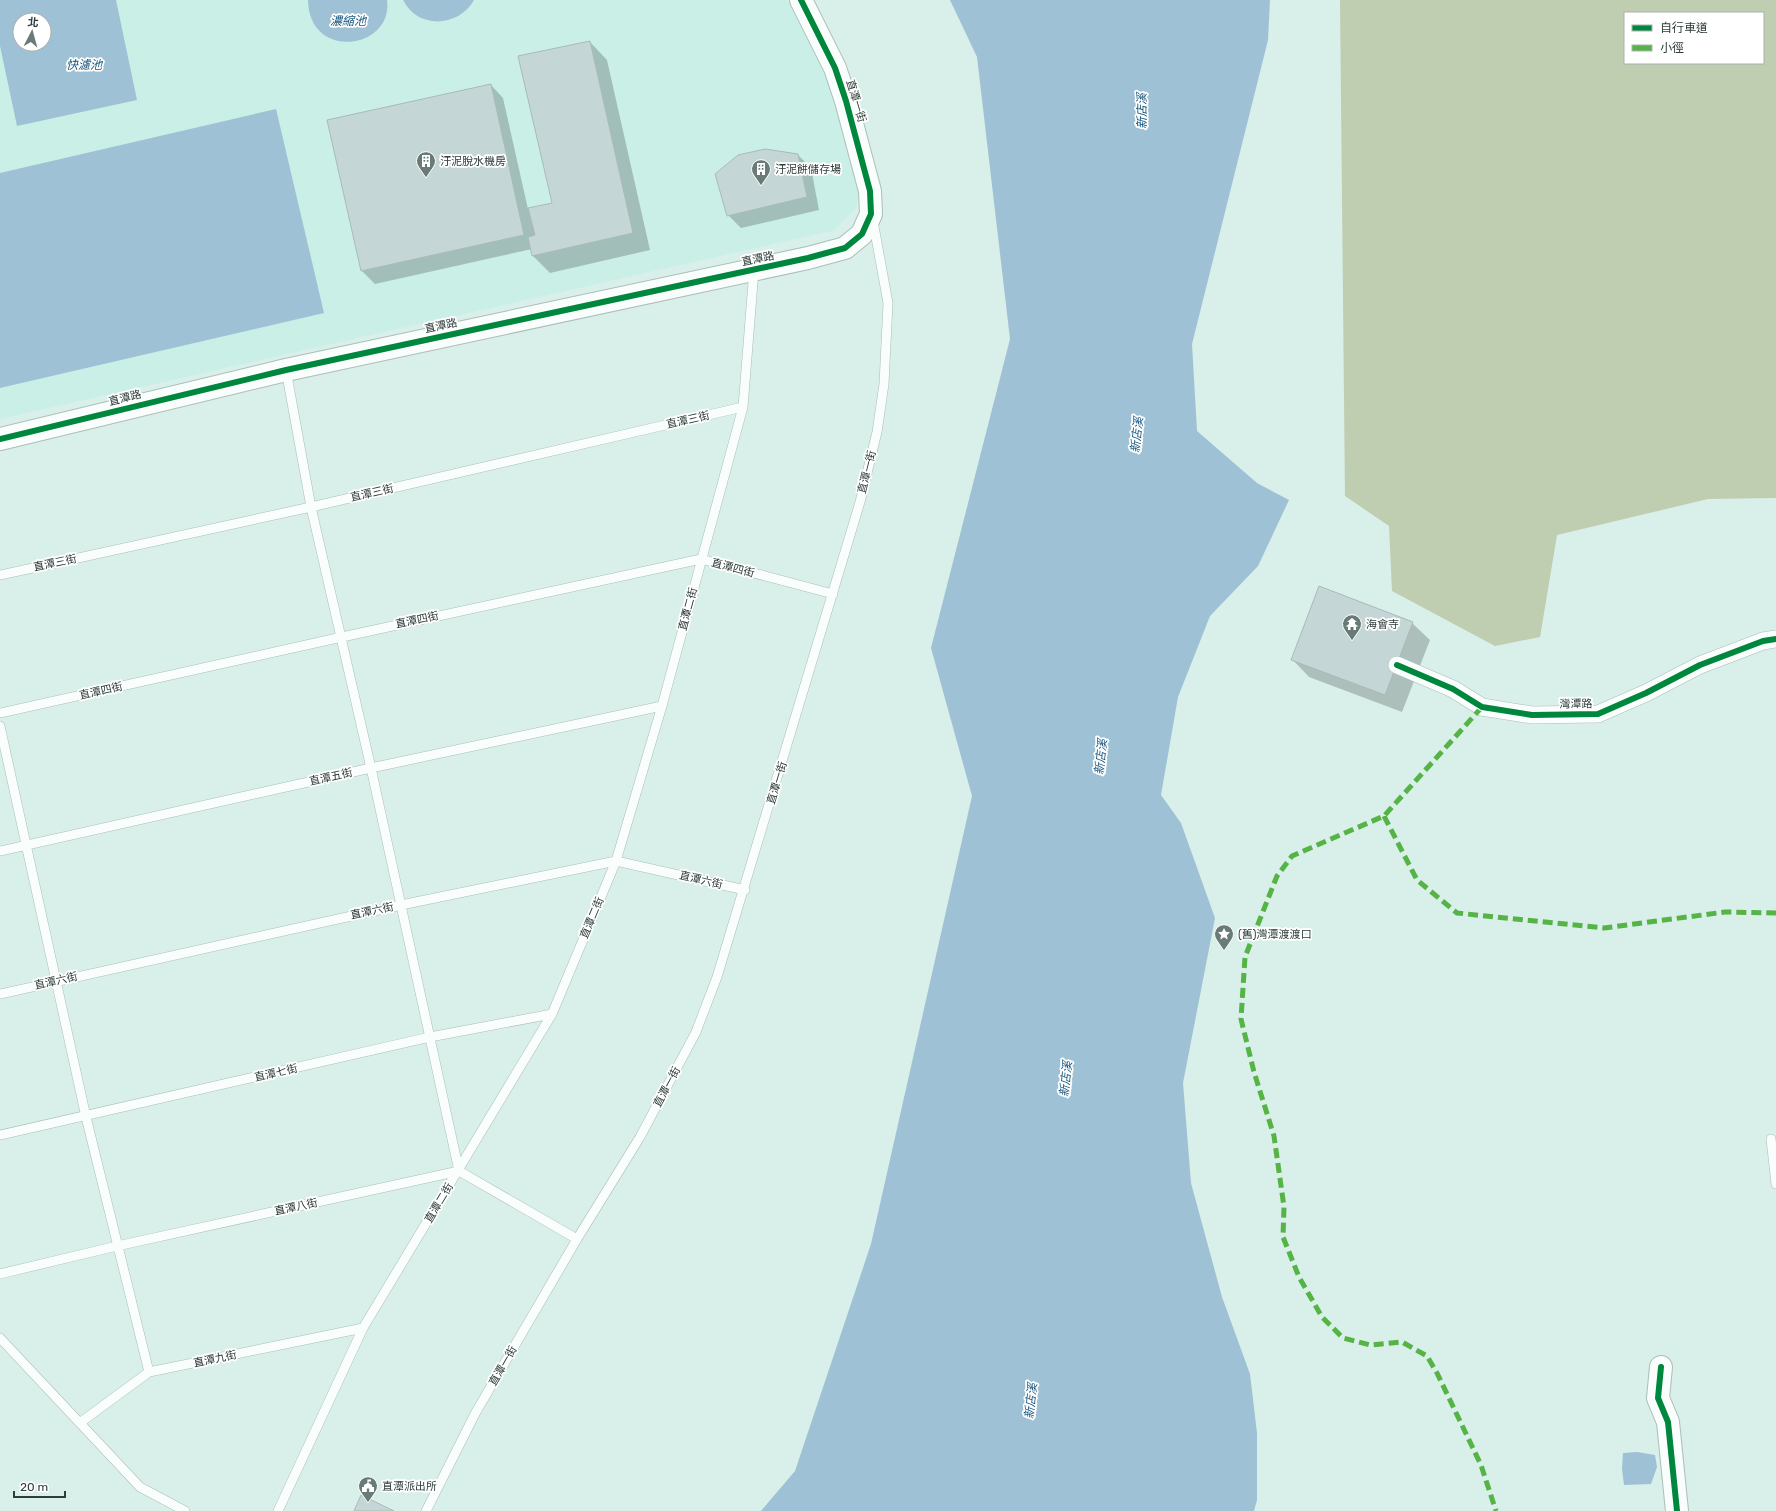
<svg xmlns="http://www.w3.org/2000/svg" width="1776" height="1511" font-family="Rubik,'Noto Sans TC',sans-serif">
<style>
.built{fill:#caefe6;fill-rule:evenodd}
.forest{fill:#bfcdb1;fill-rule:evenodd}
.water{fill:#9fc1d5;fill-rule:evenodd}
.shadow{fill:#0003}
.building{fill:#c4d6d5;stroke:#a9bab9}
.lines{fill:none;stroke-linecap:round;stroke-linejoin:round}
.lane-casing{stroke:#acbeb9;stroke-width:10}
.street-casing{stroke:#acbeb9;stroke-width:18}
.secondary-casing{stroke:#acbeb9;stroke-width:24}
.lane{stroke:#f9fdfc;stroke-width:9}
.street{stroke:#f9fdfc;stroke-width:17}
.secondary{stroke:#f9fdfc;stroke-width:22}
.quiet{stroke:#56b346;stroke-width:5;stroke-dasharray:10 5;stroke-linecap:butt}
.cycleway-casing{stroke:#fff;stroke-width:8}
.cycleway{stroke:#00873e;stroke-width:6}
.labels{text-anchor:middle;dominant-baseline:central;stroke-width:3.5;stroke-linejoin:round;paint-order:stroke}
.street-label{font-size:11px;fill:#2d3d39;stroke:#fff}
.poi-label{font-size:11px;fill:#2d3d39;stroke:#fff;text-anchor:start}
.water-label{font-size:12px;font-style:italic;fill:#16557e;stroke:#fff}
</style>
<rect width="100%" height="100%" fill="#d9efe9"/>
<path class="built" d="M0 0H787L823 70 860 180 857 206 835 230 0 419ZM20 20H44V44H20Z"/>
<path class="forest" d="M1340 0H1776V498L1708 499 1557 535 1540 637 1495 646 1392 591 1389 526 1345 496ZM1625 13H1763V63H1625Z"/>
<path class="water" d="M0 0H116L137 100 17 126 0 46ZM20 20H44V44H20Z
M308 0H387C394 49 309 62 308 0Z
M403 0H474C459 27 418 30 403 0Z
M950 0H1270L1268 40 1192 344 1197 431 1257 483 1289 500 1258 566 1210 616 1178 697 1161 795 1181 823 1215 918 1183 1083 1191 1183 1222 1297 1250 1374 1257 1433V1500L1254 1511H761L795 1471 871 1244 972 796 931 648 1010 339 977 57Z
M276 109 324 313 0 388V173Z
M1637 1452 1655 1455 1657 1467 1651 1484 1624 1485 1622 1469 1623 1453Z"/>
<path class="shadow" d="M590 42 607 60 650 250 550 273 533 256 532 249 375 284 362 271 491 85 503 98 528 209 553 204Z
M798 155 811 168 819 210 741 228 728 215Z
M1412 623 1430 640 1402 712 1309 677 1292 659Z"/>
<path class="building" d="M590 41 633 233 532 256 528 237 535 235 528 208 552 203 518 56Z
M491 84 524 235 361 271 327 120Z
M765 149 798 154 807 197 727 216 715 174 738 155Z
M1319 586 1413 622 1385 695 1291 660Z
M361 1495 394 1511H354Z"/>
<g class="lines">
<defs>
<path id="lane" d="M286 370 311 507 371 768 459 1171
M0 575 311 507 743 407
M0 713 342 637 701 559 833 594
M0 726 86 1117 149 1372
M0 851 371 768 662 706
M0 994 401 905 616 861 745 890
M0 1135 430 1037 552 1014
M1771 1139 1776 1184
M0 1274 117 1246 459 1171 577 1239
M0 1338 140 1487 185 1511
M81 1422 149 1372 363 1328
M278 1511 363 1328 552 1014 616 861 662 706 743 407 754 270
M426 1511 476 1412 577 1239 640 1137 696 1032 717 977 860 502 877 432 884 384 888 303 873 221"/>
<path id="street" d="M1397 665 1453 689 1482 707 1532 715 1598 714 1646 693 1700 665 1763 641 1776 639"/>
<path id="secondary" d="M0 439 286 370 808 258 845 248 862 234 871 214 870 191 846 101 835 68 801 0
M1661 1367 1658 1398 1668 1422 1677 1511"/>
</defs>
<use href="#lane" class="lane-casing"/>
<use href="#street" class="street-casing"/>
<use href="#secondary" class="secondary-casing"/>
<use href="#lane" class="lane"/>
<use href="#street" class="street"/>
<use href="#secondary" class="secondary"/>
<path class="quiet" d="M1482 707 1384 816 1292 856 1277 876 1245 957 1241 1019 1254 1072 1274 1136 1284 1207 1283 1237 1299 1277 1322 1317 1343 1338 1370 1345 1402 1342 1427 1356 1437 1373 1481 1465 1496 1511
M1384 816 1417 880 1457 913 1604 928 1725 912 1776 913"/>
<defs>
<path id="cycleway" d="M0 439 286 370 808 258 845 248 862 234 871 214 870 191 846 101 835 68 801 0
M1397 665 1453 689 1482 707 1532 715 1598 714 1646 693 1700 665 1763 641 1776 639
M1661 1367 1658 1398 1668 1422 1677 1511"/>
</defs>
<use href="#cycleway" class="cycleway-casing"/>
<use href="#cycleway" class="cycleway"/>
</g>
<defs>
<symbol id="building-pin" viewBox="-11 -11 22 30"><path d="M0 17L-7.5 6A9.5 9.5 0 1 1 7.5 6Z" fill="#697b77" stroke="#fff"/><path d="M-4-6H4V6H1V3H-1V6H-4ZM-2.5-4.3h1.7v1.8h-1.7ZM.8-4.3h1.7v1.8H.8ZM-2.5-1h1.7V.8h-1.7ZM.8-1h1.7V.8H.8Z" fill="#fff"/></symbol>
<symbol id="temple-pin" viewBox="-11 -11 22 30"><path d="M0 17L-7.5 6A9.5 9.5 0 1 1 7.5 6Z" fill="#697b77" stroke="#fff"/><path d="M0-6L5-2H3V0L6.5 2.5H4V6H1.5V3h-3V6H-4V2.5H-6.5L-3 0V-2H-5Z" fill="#fff"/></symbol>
<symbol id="sight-pin" viewBox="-11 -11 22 30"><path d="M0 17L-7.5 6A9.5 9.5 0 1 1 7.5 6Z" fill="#697b77" stroke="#fff"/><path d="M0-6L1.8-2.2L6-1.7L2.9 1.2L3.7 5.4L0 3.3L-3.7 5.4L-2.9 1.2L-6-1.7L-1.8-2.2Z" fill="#fff"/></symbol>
<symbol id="civic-pin" viewBox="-11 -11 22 30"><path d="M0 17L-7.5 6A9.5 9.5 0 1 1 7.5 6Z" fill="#697b77" stroke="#fff"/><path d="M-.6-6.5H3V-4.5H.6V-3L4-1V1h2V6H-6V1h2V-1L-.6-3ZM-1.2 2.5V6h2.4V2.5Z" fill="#fff"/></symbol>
</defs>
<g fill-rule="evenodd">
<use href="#building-pin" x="415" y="150" width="22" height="30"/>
<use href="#building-pin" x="750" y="158" width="22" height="30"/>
<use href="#temple-pin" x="1341" y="613" width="22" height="30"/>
<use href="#sight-pin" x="1213" y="923" width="22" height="30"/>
<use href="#civic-pin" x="357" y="1475" width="22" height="30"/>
</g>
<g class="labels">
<g class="street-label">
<text transform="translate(856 101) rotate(73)">直潭一街</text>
<text transform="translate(758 259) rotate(-12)">直潭路</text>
<text transform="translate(441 326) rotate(-12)">直潭路</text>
<text transform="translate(125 398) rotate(-14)">直潭路</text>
<text transform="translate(688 420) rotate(-13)">直潭三街</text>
<text transform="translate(867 472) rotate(-76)">直潭一街</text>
<text transform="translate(372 493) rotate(-13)">直潭三街</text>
<text transform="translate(55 563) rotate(-12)">直潭三街</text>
<text transform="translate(733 568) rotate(15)">直潭四街</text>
<text transform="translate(688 609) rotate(-75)">直潭二街</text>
<text transform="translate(417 620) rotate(-12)">直潭四街</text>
<text transform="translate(101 691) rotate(-13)">直潭四街</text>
<text transform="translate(1576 704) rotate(-1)">灣潭路</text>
<text transform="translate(331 777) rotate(-13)">直潭五街</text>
<text transform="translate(777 783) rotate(-73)">直潭一街</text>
<text transform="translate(701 880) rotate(13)">直潭六街</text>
<text transform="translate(372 911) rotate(-12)">直潭六街</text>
<text transform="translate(592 918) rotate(-67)">直潭二街</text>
<text transform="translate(56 981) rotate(-13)">直潭六街</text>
<text transform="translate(276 1073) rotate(-13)">直潭七街</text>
<text transform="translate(667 1087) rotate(-62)">直潭一街</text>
<text transform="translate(439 1203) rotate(-59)">直潭二街</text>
<text transform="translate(296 1207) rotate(-12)">直潭八街</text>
<text transform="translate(215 1359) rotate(-12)">直潭九街</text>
<text transform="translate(503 1366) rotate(-60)">直潭一街</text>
</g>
<g class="poi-label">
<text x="440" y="161">汙泥脫水機房</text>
<text x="775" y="169">汙泥餅儲存場</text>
<text x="1366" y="624">海會寺</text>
<text x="1238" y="934">(舊)灣潭渡渡口</text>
<text x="382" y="1486">直潭派出所</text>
</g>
<g class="water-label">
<text x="348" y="21">濃縮池</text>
<text x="84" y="65">快濾池</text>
<text transform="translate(1142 111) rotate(-90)">新店溪</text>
<text transform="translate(1137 435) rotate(-84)">新店溪</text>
<text transform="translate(1101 757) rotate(-84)">新店溪</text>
<text transform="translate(1066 1079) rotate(-84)">新店溪</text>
<text transform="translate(1031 1401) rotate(-84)">新店溪</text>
</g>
</g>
<rect x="1624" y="12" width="140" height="52" fill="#ffffff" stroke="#abb1b0"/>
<rect x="1632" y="25" width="20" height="6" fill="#00873e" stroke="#abb1b0"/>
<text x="1660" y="32" font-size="12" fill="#2d3d39">自行車道</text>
<rect x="1632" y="45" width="20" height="6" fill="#56b346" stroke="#abb1b0"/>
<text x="1660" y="52" font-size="12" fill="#2d3d39">小徑</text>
<g transform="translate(32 32) rotate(6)"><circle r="19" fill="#ffffff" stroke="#abb1b0"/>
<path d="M0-3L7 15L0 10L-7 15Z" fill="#697b77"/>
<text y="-6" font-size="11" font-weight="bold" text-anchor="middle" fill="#2d3d39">北</text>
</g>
<path d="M14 1491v6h51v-6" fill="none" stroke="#2d3d39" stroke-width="2"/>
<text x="20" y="1491" font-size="12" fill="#2d3d39" stroke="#ffffff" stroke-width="3" paint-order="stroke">20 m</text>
</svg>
